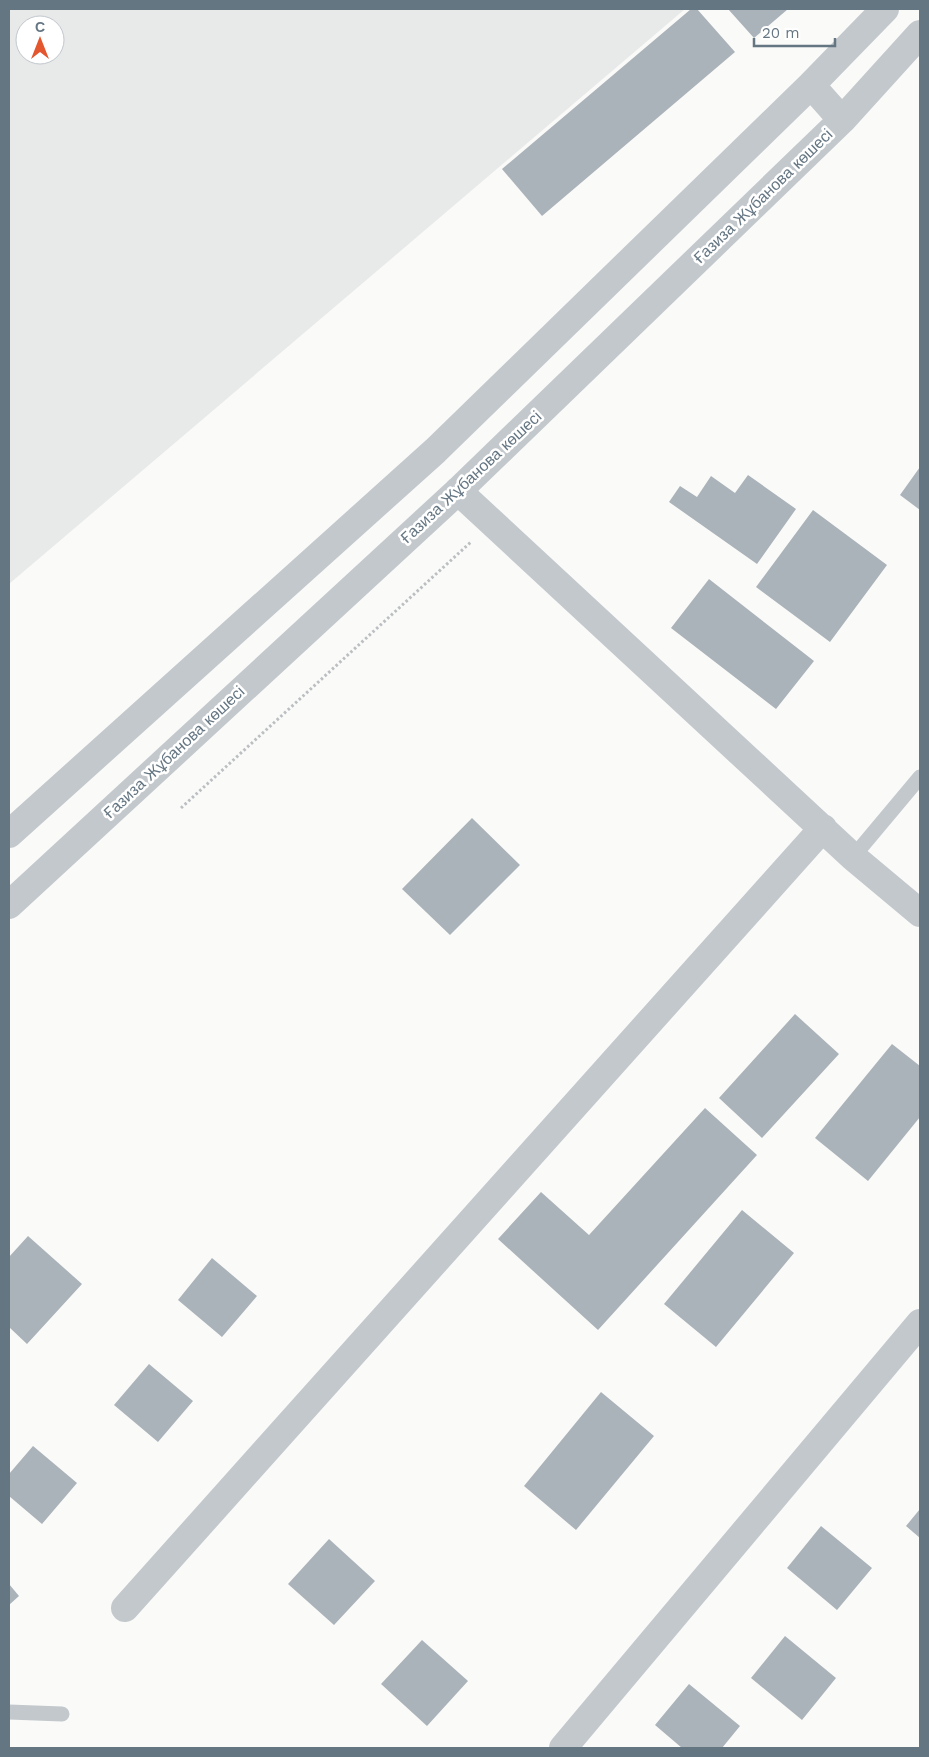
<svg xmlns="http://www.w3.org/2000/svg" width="929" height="1757" font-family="'Work Sans',sans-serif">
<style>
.built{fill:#e8e9e9;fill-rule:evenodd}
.building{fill:#aab3b9}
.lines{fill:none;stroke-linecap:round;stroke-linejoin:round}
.path{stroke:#bbbfc2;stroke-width:3;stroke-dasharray:2.5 2.5;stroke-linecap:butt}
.service{stroke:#c3c8cc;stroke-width:15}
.minor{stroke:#c3c8cc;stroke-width:28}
.tertiary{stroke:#c3c8cc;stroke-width:28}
.labels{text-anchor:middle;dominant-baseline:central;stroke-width:5;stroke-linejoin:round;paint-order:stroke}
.street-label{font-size:16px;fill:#657683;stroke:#fff}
</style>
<rect width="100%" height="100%" fill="#fafaf8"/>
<path class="built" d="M9 9H685L9 584ZM25 25H55V55H25Z"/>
<path class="building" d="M691 9H697L735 52 542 216 502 169Z
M728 9H788L754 38Z
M920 467V510L900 495Z
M748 475 796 509 757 564 669 502 680 486 697 497 711 476 735 493Z
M813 510 887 565 830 642 756 587Z
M709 579 814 661 776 709 671 628Z
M472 818 520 865 450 935 402 889Z
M795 1014 839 1054 762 1138 719 1098Z
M892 1044 920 1066V1117L868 1181 815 1138Z
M705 1108 757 1155 598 1330 498 1239 541 1192 589 1235Z
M742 1210 794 1253 716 1347 664 1304Z
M28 1236 82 1284 27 1344 9 1327V1257Z
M212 1258 257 1296 222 1337 178 1300Z
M149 1364 193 1401 158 1442 114 1405Z
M601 1392 654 1436 576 1530 524 1486Z
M33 1446 77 1483 42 1524 9 1496V1474Z
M920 1509V1538L906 1526Z
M821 1526 872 1568 837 1610 787 1568Z
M329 1539 375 1581 334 1625 288 1584Z
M9 1584 19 1596 9 1605Z
M785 1636 836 1678 802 1720 751 1678Z
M422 1640 468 1681 427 1726 381 1684Z
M689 1684 740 1726 722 1748H682L655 1725Z"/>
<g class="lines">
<path class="path" d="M181 808 472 541"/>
<path class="service" d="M853 857 920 777
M9 1712 62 1714"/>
<path class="minor" d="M458 491 853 857 920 913
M125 1608 823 828
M563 1748 920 1323"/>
<path class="tertiary" d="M811 85 842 120
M9 834 435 451 811 85 885 9
M9 905 458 491 842 120 920 34"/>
</g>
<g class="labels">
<g class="street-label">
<text transform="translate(763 196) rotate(-44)">Ғазиза Жұбанова көшесі</text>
<text transform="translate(471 477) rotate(-43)">Ғазиза Жұбанова көшесі</text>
<text transform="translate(174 752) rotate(-43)">Ғазиза Жұбанова көшесі</text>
</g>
</g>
<rect width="929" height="1757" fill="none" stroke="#657683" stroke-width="20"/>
<g transform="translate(40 40)"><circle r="24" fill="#ffffff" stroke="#c1c8cd"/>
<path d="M0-4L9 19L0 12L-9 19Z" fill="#e4572e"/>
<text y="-8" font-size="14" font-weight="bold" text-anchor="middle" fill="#657683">С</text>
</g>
<path d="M754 38v8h81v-8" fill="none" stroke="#657683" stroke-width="2.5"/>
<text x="762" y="38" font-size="15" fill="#657683" stroke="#ffffff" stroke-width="4" paint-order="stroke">20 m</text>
</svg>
